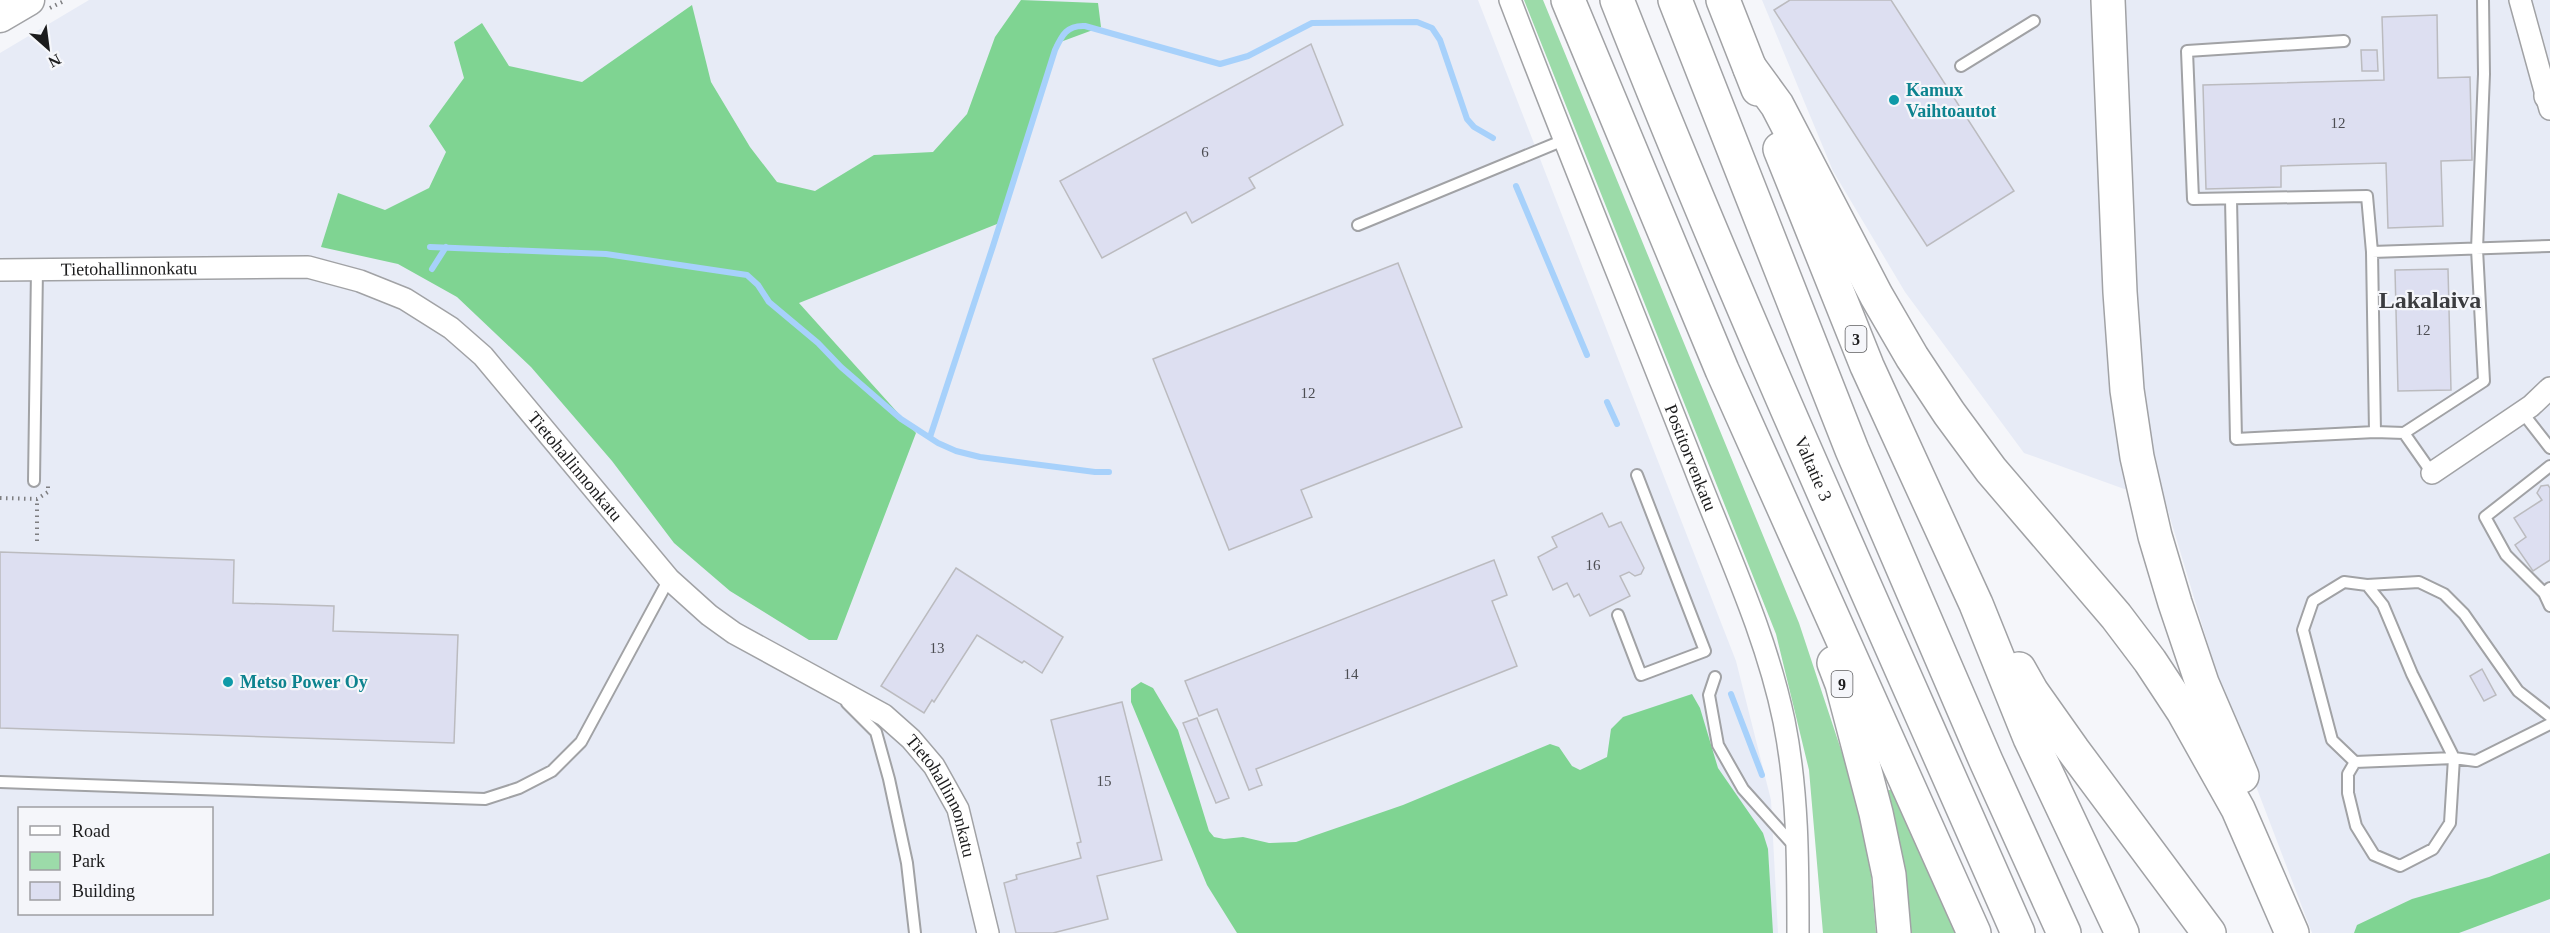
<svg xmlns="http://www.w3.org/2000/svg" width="2550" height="933" font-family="'Times New Roman',serif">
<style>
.built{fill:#e7ebf6;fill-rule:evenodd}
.green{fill:#9cdba9}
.forest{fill:#7fd492}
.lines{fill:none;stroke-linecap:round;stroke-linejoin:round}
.stream{stroke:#a7d1fb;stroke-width:6}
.building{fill:#dddff1;stroke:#bbbbbf;stroke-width:1.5}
.service-casing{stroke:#a1a2a5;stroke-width:14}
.minor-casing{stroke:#a1a2a5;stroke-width:24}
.tertiary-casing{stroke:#a1a2a5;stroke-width:30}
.secondary-casing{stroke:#a1a2a5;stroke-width:33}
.motorway-casing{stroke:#a1a2a5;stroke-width:36}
.path{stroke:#7e7e81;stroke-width:4;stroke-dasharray:1.5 4.5;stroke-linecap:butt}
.service{stroke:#fff;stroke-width:10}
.minor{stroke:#fff;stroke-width:21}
.tertiary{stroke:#fff;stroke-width:27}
.secondary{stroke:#fff;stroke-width:30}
.motorway{stroke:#fff;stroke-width:33}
.culture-dot{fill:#0f9aa8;stroke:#f5f6fa;stroke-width:2}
.labels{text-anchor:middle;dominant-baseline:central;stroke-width:4.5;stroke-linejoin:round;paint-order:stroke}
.number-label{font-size:15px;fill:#4c4d52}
.shield{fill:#f5f6fa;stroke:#5d5d5f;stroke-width:1.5}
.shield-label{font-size:16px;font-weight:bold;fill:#1c1c1d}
.culture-label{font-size:18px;font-weight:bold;fill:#0d838f;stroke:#f5f6fa;text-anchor:start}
.street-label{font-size:18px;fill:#1c1c1d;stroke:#f5f6fa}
.district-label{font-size:24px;font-weight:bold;fill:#3b3c3f;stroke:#f5f6fa}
</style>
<rect width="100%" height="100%" fill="#f5f6fa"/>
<path class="built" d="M89 0H1478L1736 661 1771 800 1778 933H0V53ZM20 808H212V914H20Z
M1762 0H2550V933H2312L2230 718 2166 504 2024 453 1905 292 1833 171Z"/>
<path class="green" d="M1524 0H1543L1799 623 1855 792 1871 875 1876 933H1823L1809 770 1776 634Z
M1894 789 1957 933H1905L1881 792Z"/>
<path class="forest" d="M1021 0 1098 3 1101 27 1055 44 1002 222 799 303 916 433 837 640H809L730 591 674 543 612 461 531 367 457 297 398 264 321 247 338 193 385 210 429 188 446 152 429 126 464 78 454 42 482 23 509 66 582 82 692 5 711 82 750 147 777 182 815 191 874 155 933 152 967 114 995 37Z
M1141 682 1153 688 1178 730 1209 831 1214 837 1224 839 1243 837 1269 843 1296 842 1403 805 1550 744 1559 747 1572 766 1580 770 1607 757 1611 729 1623 717 1692 694 1700 708 1718 768 1763 833 1768 849 1773 933H1237L1207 885 1131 702V689Z
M2550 853V899L2459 933H2354L2357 925 2412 899 2489 877Z"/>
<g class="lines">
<path class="stream" d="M1516 186 1587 355
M430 247 606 254 747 275 758 285 769 302 818 343 841 367 901 419 938 443 956 451 980 457 1095 472H1109
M432 269 446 247
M1607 402 1617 424
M930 437 993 246 1055 50C1062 35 1067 25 1085 26L1220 64 1248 56 1312 23 1417 22 1432 28 1440 40 1467 119 1474 127 1493 138
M1731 694 1762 775"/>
</g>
<path class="building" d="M1790 0H1891L2014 191 1927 246 1774 10Z
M2437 15 2438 78 2470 77 2472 160 2441 161 2443 226 2388 228 2386 163 2281 166V187L2206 189 2203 85 2384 80 2382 17Z
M1311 44 1343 125 1249 178 1255 188 1192 223 1186 212 1102 258 1060 181Z
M2361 50H2377L2378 71H2362Z
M1398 263 1462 427 1301 490 1312 517 1229 550 1153 359Z
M2448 269 2451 390 2398 391 2395 270Z
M2548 485 2550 488V560L2533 571 2515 545 2526 537 2514 518 2542 500 2537 493 2541 486Z
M1602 513 1609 527 1621 522 1644 568 1641 574 1635 576 1629 572 1620 576 1630 596 1590 616 1579 594 1574 597 1567 583 1553 590 1538 557 1557 547 1552 537Z
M0 552 234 560 233 603 334 606 333 631 458 635 454 743 0 728Z
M1494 560 1507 595 1492 601 1517 666 1256 769 1262 785 1249 790 1217 709 1199 716 1185 681Z
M956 568 1063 637 1042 673 1024 661 1022 663 977 635 934 702 932 700 924 713 881 686Z
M2482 669 2496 695 2484 701 2470 676Z
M1122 702 1162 860 1097 876 1108 919 1053 933H1016L1004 883 1017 879 1016 875 1081 858 1077 843 1081 842 1051 720Z
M1197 718 1229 798 1216 803 1183 723Z"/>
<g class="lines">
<defs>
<path id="service" d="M2344 41 2187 51 2193 199 2367 196 2372 252 2550 246
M1961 66 2034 21
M2231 199 2236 439 2375 432
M1358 225 1564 140
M2372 252 2375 432 2404 433 2432 473
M2522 412 2550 448
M2404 433 2484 381 2477 249 2484 74 2483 0
M2550 466 2485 517 2506 555 2544 593 2550 588
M34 481 37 269
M2367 585 2419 582 2444 594 2464 614 2518 691 2550 716
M2544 593 2550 606
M1618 615 1641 675 1705 651 1637 475
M1715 677 1709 695 1718 745 1743 789 1796 848
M847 703 876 732 889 779 907 863 915 933
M2355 762 2348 774V793L2356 826 2374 855 2400 866 2433 849 2450 823 2454 758 2412 674 2383 605 2367 585 2344 582 2313 601 2303 630 2332 740 2355 762 2454 758 2476 761 2550 724
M0 782 485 799 519 788 552 771 581 742 669 579"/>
<g id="minor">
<path id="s1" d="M1510 0C1570 157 1634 313 1695 469 1727 552 1766 634 1784 721 1798 791 1798 862 1798 933"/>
<path d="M2520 0 2550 109"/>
<path id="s2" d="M0 270 308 267 360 281 405 299 451 328 483 356 669 579 709 615 734 633 884 715 911 739 934 766 958 809 988 933"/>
<path d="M2432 473 2531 406 2550 388"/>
</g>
<path id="tertiary" d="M2548 96 2550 95"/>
<path id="secondary" d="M0 17 29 0"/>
<g id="motorway">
<path d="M1568 0 1722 370 1974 933"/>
<path id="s3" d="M1617 0C1741 315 1882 623 2018 933"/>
<path d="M1675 0 1852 450 1986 761 2064 933"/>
<path d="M1723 0 1758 89"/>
<path d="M2108 0 2120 292 2127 390 2137 457 2155 536 2175 603 2202 683 2242 776"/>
<path d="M1750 68 1777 105 1876 295 1912 357 1949 413 1991 470 2116 616 2150 661 2183 711 2238 809 2292 933"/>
<path d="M1780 149 1867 366 1976 604 2030 738 2122 933"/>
<path d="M1834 663 1842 684 1876 813 1889 875 1894 933"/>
<path d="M2019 669 2032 692 2073 750 2209 933"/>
</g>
</defs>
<use href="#service" class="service-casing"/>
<use href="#minor" class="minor-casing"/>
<use href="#tertiary" class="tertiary-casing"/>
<use href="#secondary" class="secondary-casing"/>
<use href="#motorway" class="motorway-casing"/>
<path class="path" d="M50 8 66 0
M0 498 37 499 48 492V486
M37 541V499"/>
<use href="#service" class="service"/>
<use href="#minor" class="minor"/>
<use href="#tertiary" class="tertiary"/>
<use href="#secondary" class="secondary"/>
<use href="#motorway" class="motorway"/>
</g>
<g class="culture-dot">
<circle cx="1894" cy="100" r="6"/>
<circle cx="228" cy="682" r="6"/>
</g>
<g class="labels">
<g class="number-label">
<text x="2338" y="123">12</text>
<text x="1205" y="152">6</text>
<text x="2423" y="330">12</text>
<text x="1308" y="393">12</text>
<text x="1593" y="565">16</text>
<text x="937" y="648">13</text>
<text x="1351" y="674">14</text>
<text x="1104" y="781">15</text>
</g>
<g class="shield">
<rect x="1845.5" y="326" width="21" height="26" rx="4.5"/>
<rect x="1831.5" y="671" width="21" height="26" rx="4.5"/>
</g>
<g class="shield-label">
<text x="1856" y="339">3</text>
<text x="1842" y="684">9</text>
</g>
<g class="culture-label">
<text x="1906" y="90">Kamux<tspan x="1906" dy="21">Vaihtoautot</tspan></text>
<text x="240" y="682">Metso Power Oy</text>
</g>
<g class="street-label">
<text stroke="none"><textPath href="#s2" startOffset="129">Tietohallinnonkatu</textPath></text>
<text stroke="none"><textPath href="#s1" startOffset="492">Postitorvenkatu</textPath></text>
<text stroke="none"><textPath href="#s2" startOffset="651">Tietohallinnonkatu</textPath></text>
<text stroke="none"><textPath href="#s3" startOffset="508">Valtatie 3</textPath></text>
<text stroke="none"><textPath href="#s2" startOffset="1155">Tietohallinnonkatu</textPath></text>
</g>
<g class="district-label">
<text x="2430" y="300">Lakalaiva</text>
</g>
</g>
<rect x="18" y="807" width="195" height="108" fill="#f5f6fa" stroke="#9e9fa2" stroke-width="1.5"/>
<rect x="30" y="826" width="30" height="9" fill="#ffffff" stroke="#9e9fa2" stroke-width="1.5"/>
<text x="72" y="837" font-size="18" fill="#1c1c1d">Road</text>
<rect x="30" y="852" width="30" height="18" fill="#9cdba9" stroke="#9e9fa2" stroke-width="1.5"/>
<text x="72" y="867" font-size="18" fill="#1c1c1d">Park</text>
<rect x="30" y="882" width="30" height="18" fill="#dddff1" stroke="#9e9fa2" stroke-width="1.5"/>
<text x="72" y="897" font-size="18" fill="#1c1c1d">Building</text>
<g transform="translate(48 48) rotate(152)" stroke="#f5f6fa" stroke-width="4.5" paint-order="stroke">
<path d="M0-4.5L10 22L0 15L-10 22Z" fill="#1c1c1d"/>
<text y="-9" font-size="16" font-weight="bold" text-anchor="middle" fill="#1c1c1d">N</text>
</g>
</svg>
